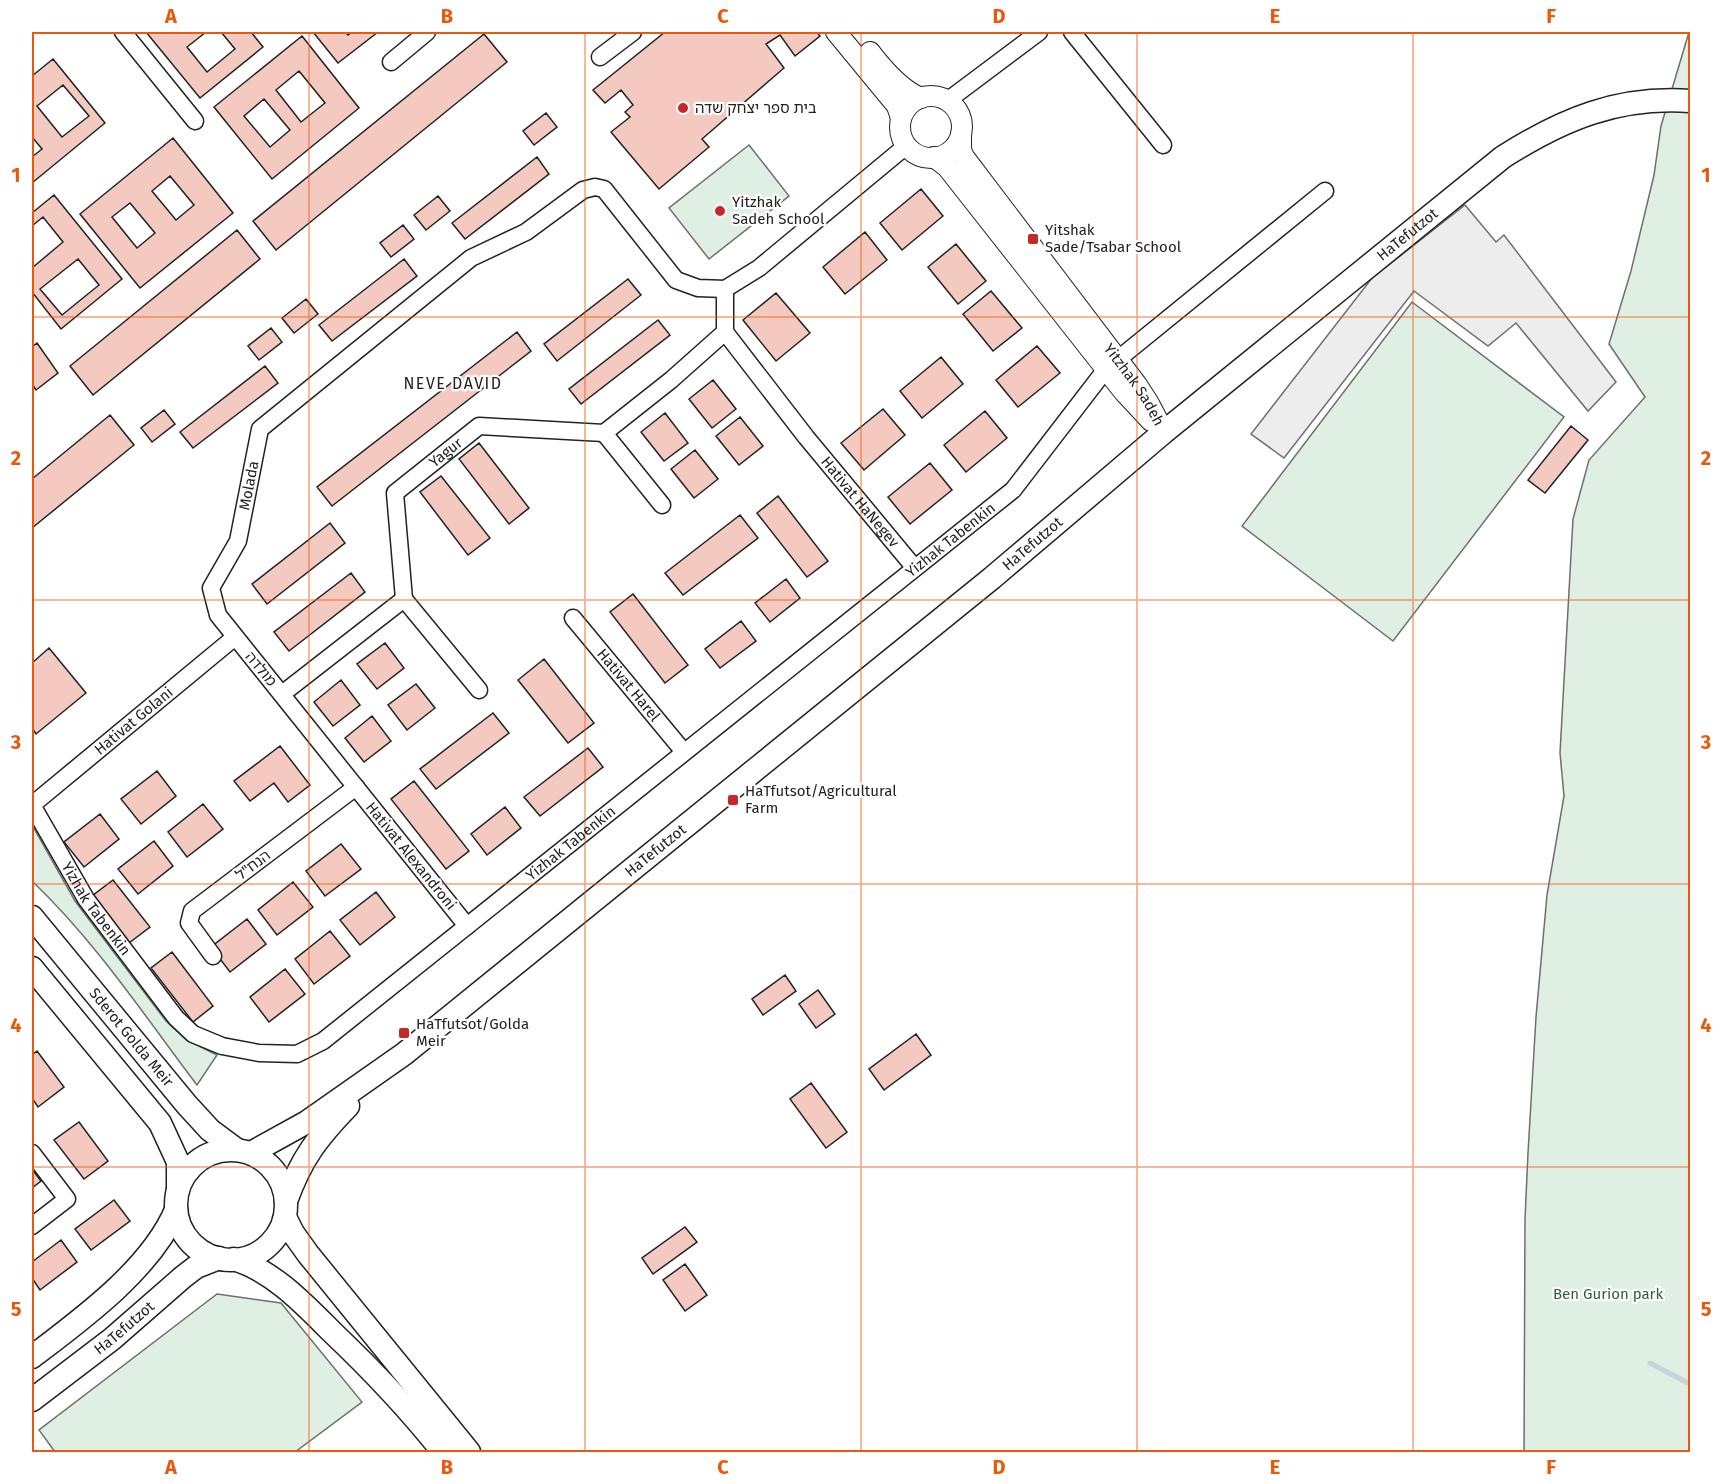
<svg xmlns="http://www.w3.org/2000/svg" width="1722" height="1484" font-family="'Fira Sans','Noto Sans Hebrew',sans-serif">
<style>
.green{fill:#e0efe3;stroke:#6f6f6f;stroke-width:1.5}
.parking{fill:#ededed;stroke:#6f6f6f;stroke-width:1.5}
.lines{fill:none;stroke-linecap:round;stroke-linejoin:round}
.stream{stroke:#c7d3dd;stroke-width:5}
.building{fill:#f3c9c0;stroke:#222;stroke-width:1.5;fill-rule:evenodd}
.minor-casing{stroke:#222;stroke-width:19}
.tertiary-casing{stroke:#222;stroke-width:22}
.secondary-casing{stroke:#222;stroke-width:25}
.minor{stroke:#fff;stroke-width:16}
.tertiary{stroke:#fff;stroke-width:20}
.secondary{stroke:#fff;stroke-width:22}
.grid{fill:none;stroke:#e8590c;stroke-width:1.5;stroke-opacity:0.55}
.poi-dot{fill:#c62828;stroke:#fff;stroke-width:2}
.labels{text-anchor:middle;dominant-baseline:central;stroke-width:4.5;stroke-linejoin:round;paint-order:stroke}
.poi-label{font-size:15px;fill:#222;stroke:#fff;text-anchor:start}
.street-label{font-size:15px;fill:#222;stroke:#fff}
.park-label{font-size:15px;fill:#2f5e38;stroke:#fff}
.neighbourhood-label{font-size:16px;letter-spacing:1.5px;fill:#222;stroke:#fff}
.neatline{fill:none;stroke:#e8590c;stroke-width:2}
.grid-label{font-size:20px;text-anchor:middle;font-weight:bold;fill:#e8590c}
</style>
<rect width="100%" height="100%" fill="#fff"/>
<path class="green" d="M1689 32H1690V1452H1524L1525 1219 1528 1153 1536 1017 1547 895 1564 796 1560 753 1573 519 1589 460 1645 397 1609 344 1631 271 1654 175 1661 126Z
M749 145 789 196 709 259 669 208Z
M1412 302 1564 417 1393 641 1242 526Z
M32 825 75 901 166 1021 187 1040 217 1055 197 1085C144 1015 95 941 32 881Z
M217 1294 281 1303 362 1402 295 1452H55L39 1430Z"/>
<path class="parking" d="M1465 205 1496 242 1504 235 1616 382 1588 411 1516 323 1488 346 1414 291 1284 458 1251 434 1372 278Z"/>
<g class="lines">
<path class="stream" d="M1650 1363 1690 1384"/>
</g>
<path class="building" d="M146 32H206L187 47 207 72 235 49 221 32H251L263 47 200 98Z
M313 32H345L348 35 352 32H378L338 63Z
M665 32H817L820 36 795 56 780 35 766 44 784 68 702 139 709 147 659 189 611 132 630 117 625 112 633 105 621 90 605 103 593 90Z
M484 34 507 62 276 250 253 221Z
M302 36 359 108 272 179 214 107ZM299 71 325 103 301 122 276 90ZM264 99 290 130 270 147 244 116Z
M53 59 105 123 32 183V157L42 149 32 137V76ZM63 85 89 116 62 137 37 106Z
M546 113 557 127 534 145 523 131Z
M173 138 233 213 140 288 80 214ZM170 176 194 205 176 220 152 191ZM130 203 155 233 137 248 112 217Z
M537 157 549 174 465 239 452 223Z
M921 189 943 216 902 250 880 223Z
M54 195 122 279 61 329 32 292V268L63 242 43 217 32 226V213ZM78 259 99 285 62 315 40 289Z
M438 196 450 211 426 230 414 215Z
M403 225 414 239 391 257 380 243Z
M237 230 260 259 93 395 70 366Z
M865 232 887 260 845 294 823 267Z
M956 244 986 281 958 304 928 267Z
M404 259 417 276 332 341 319 325Z
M628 279 641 295 557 361 544 344Z
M991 291 1022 328 993 351 963 314Z
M776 293 810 333 776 361 743 320Z
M306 299 318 314 294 333 282 318Z
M658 320 670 335 581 404 569 389Z
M271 328 282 342 259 360 248 346Z
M517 332 531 351 332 506 317 487Z
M37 343 58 373 36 390 34 387 32 389V347Z
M1037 346 1060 373 1018 407 996 380Z
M941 357 963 384 922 418 900 391Z
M265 366 278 383 193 448 180 432Z
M713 380 736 409 712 428 689 399Z
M883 409 905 435 864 470 841 443Z
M164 410 175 424 152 442 141 428Z
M985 411 1007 438 966 472 944 445Z
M665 413 688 443 664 461 641 432Z
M110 415 134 445 32 528V479Z
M740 417 763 446 739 465 716 436Z
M1571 426 1588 440 1545 493 1528 480Z
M479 443 529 508 509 524 459 459Z
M695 450 718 479 694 498 671 469Z
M930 463 952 490 910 524 888 497Z
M441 476 490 538 468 555 420 492Z
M778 496 828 561 807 577 757 513Z
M740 515 758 538 683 595 665 573Z
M330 523 345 543 267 604 252 584Z
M351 573 365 592 289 651 274 632Z
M786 579 800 598 770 622 755 603Z
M633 594 688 665 665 683 610 612Z
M741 621 756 641 720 668 705 649Z
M385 643 404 668 377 689 357 664Z
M49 648 86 693 36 734 32 728V663Z
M544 659 594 723 568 743 518 680Z
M341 680 360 705 333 726 314 702Z
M416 684 435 708 407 730 388 705Z
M493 713 509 733 436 789 420 769Z
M372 716 391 741 364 762 345 738Z
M280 746 310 785 288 802 274 783 250 801 234 781Z
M588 748 603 767 540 816 524 797Z
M157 771 176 796 141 824 121 799Z
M414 781 469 851 446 869 391 799Z
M203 804 223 829 187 857 168 832Z
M505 807 521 828 487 855 471 834Z
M100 814 119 839 84 867 64 842Z
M154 841 173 866 138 894 118 869Z
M341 844 361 869 325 896 306 871Z
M113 880 150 927 129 943 92 896Z
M293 882 313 907 277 935 258 910Z
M376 892 395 917 360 945 340 920Z
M247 919 266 944 230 972 211 947Z
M330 931 350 956 314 984 295 959Z
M172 952 213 1006 193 1022 151 968Z
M285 969 305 994 269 1022 250 997Z
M785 975 796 991 763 1015 752 999Z
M818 990 835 1014 816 1028 799 1004Z
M916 1034 931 1055 884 1090 869 1069Z
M37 1051 64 1087 38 1107 32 1098V1055Z
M811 1083 847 1132 826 1148 790 1099Z
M79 1122 108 1161 84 1179 54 1140Z
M32 1169 41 1181 32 1188Z
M114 1200 130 1221 91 1250 75 1229Z
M685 1227 697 1242 653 1274 642 1258Z
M61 1240 77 1262 40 1290 32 1278V1262Z
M685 1264 707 1295 685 1311 663 1280Z"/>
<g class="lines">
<defs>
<g id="minor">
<path d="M123 32 195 121"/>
<path d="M1072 32 1163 145"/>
<path d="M600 57 633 32"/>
<path d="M391 62 427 32"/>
<path d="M947 101 1039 32"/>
<path d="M725 289 759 268 906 146"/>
<path d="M604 433 662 505"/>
<path d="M404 599 479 690"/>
<path id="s1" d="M573 618 684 752"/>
<path id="s2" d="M282 694 404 599 395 493 479 426 604 433 671 380 725 332"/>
<path id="s3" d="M32 805 86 899 176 1018 193 1034 222 1046 259 1053 297 1054 323 1041 1013 490 1106 369 1325 191"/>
<path id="s4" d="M32 805 235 637"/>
<path id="s5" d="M467 926 218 615 211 588 238 541 260 429 471 258 526 232 583 190 595 187 604 189 676 280 698 288 725 289V332L806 437 914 567"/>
<path d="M213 956 189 923 192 911 356 787"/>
<path d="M32 1153 67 1199 32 1226"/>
</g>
<g id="tertiary">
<path d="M836 32 897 106 901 118"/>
<path d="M870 52C883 69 901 90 921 98"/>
<circle cx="931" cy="127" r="31"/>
<path id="s6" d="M961 134V150L964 157 1137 385 1148 402 1164 432"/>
<path d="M934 157 947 167 1124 392 1151 421"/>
</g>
<g id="secondary">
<path id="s7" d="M32 917 187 1105 210 1130 237 1150"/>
<path d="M32 968 160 1123 178 1162V1189"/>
<circle cx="231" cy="1205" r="55"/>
<path id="s8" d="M251 1153 307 1122 404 1054 992 578 1164 432 1503 157C1563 119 1618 96 1690 101"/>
<path d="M286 1201C301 1159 317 1138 348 1106"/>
<path d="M285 1217 293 1233 308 1254 469 1452"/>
<path d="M234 1259C273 1271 303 1303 332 1332 372 1370 409 1409 443 1452"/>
<path d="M32 1357C82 1319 151 1269 176 1210"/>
<path id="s9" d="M32 1400 112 1339 183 1277 196 1267 219 1258"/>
</g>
</defs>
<use href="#minor" class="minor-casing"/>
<use href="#tertiary" class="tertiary-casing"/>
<use href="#secondary" class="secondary-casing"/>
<use href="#minor" class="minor"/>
<use href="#tertiary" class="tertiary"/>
<use href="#secondary" class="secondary"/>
</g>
<path class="grid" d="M309 32V1452M585 32V1452M861 32V1452M1137 32V1452M1413 32V1452M32 317H1690M32 600H1690M32 884H1690M32 1167H1690"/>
<g class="poi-dot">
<circle cx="683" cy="108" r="6"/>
<circle cx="720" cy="211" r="6"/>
<rect x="1027" y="233" width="12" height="12" rx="3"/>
<rect x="727" y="794" width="12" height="12" rx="3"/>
<rect x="398" y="1027" width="12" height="12" rx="3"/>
</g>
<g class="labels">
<g class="poi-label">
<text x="695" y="108">בית ספר יצחק שדה</text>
<text x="732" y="202">Yitzhak<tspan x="732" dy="17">Sadeh School</tspan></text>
<text x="1045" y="230">Yitshak<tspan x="1045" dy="17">Sade/Tsabar School</tspan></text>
<text x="745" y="791">HaTfutsot/Agricultural<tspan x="745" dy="17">Farm</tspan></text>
<text x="416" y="1024">HaTfutsot/Golda<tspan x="416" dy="17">Meir</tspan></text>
</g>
<g class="street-label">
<text stroke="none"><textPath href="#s8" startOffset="1478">HaTefutzot</textPath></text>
<text stroke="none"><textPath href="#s6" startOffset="308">Yitzhak Sadeh</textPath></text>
<text stroke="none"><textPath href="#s2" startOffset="326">Yagur</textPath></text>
<text stroke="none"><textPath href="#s5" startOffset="537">Molada</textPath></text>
<text stroke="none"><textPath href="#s5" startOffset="1446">Hativat HaNegev</textPath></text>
<text stroke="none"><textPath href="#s3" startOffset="1220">Yizhak Tabenkin</textPath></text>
<text stroke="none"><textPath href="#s8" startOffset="992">HaTefutzot</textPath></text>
<text transform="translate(261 669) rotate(50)">מולדה</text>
<text stroke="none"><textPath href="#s1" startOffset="87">Hativat Harel</textPath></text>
<text stroke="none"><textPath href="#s4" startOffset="132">Hativat Golani</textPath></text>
<text stroke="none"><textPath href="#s3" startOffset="734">Yizhak Tabenkin</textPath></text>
<text stroke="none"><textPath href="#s8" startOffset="506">HaTefutzot</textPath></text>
<text transform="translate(411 856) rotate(51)">Hativat Alexandroni</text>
<text transform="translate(253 865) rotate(-37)">הנח"ל</text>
<text stroke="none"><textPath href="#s3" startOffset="122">Yizhak Tabenkin</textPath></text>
<text stroke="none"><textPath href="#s7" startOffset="156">Sderot Golda Meir</textPath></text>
<text stroke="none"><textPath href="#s9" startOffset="117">HaTefutzot</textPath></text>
</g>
<g class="park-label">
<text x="1608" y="1294">Ben Gurion park</text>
</g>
<g class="neighbourhood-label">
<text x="453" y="383">NEVE DAVID</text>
</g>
</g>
<rect width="1722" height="1484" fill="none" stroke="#ffffff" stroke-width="66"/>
<rect x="33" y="33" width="1656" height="1418" class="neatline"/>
<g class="grid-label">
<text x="171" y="23">A</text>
<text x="447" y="23">B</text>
<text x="723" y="23">C</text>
<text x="999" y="23">D</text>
<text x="1275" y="23">E</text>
<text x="1551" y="23">F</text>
<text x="16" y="182">1</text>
<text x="1706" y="182">1</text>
<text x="16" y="465">2</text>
<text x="1706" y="465">2</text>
<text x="16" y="749">3</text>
<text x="1706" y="749">3</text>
<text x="16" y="1032">4</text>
<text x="1706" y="1032">4</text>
<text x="16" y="1316">5</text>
<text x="1706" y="1316">5</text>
<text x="171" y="1474">A</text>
<text x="447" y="1474">B</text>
<text x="723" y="1474">C</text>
<text x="999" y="1474">D</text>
<text x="1275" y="1474">E</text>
<text x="1551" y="1474">F</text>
</g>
</svg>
